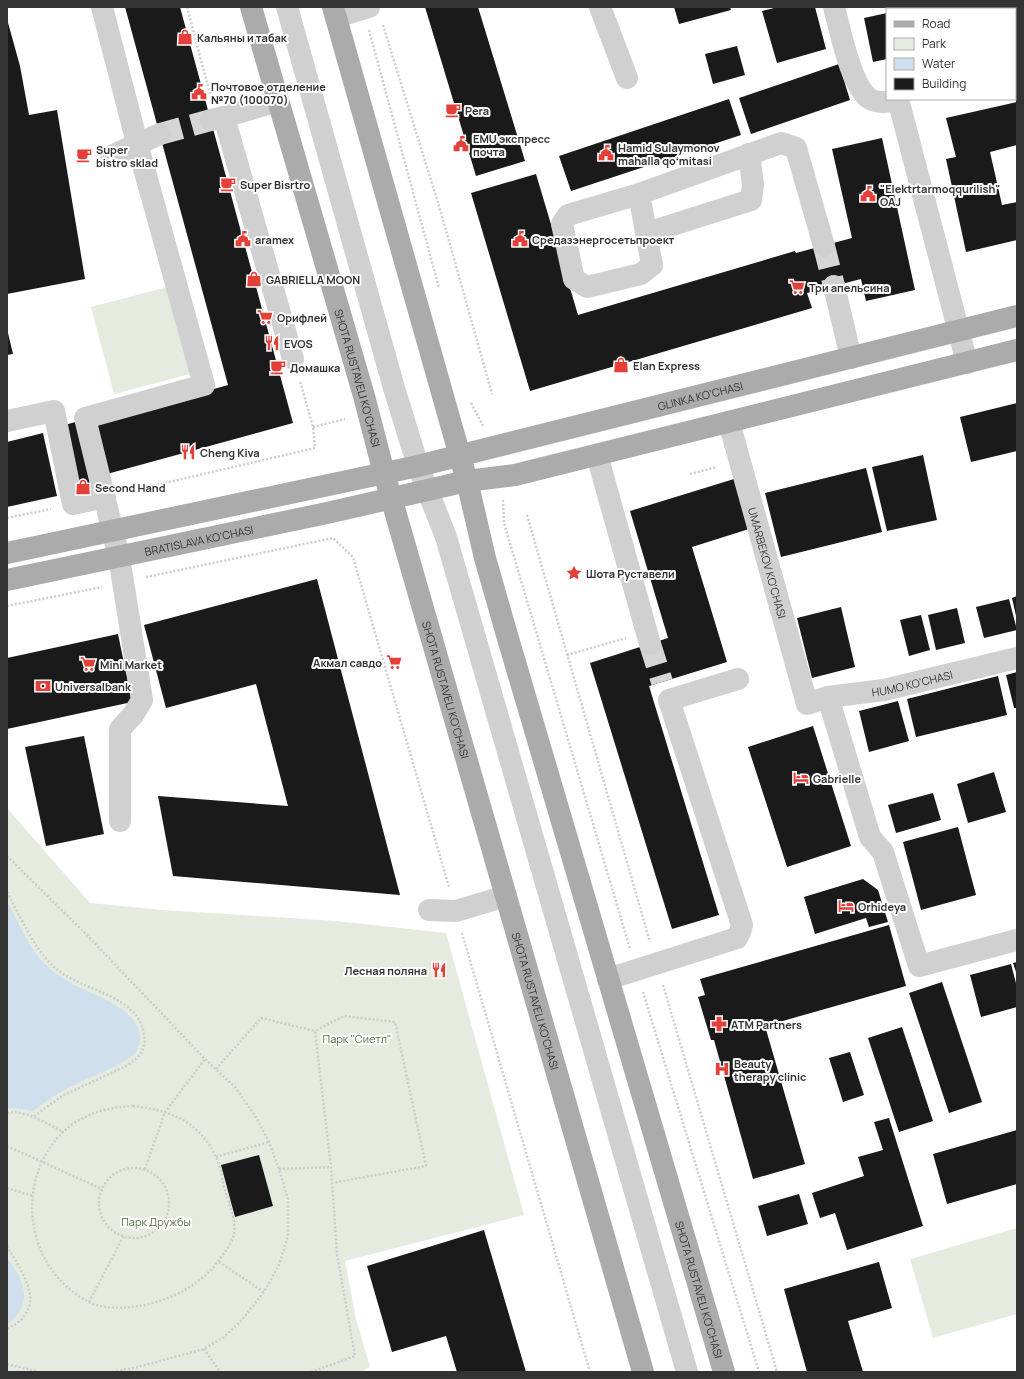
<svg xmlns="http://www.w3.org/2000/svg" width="1024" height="1379" font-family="Manrope,sans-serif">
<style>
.green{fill:#e5ecdf}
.water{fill:#cfdfee}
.building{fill:#1a1a1a}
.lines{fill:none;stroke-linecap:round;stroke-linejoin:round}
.minor-tunnel{stroke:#d6d6d6;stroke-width:22;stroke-dasharray:22 11;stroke-linecap:butt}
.path{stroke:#cdcdcd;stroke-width:2.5;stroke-dasharray:2 2;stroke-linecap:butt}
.minor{stroke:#d0d0d0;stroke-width:22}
.major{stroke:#ababab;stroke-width:22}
.labels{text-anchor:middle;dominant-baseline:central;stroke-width:4;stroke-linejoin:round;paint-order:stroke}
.poi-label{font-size:11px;font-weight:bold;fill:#333;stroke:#fff;text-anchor:start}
.street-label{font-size:11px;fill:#333;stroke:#fff}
.park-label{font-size:11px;fill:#51703f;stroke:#fff}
</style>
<rect width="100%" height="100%" fill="#fff"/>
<path class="green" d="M175 285 198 372 114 394 91 307Z
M7 808 90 903 163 910 336 921 446 933 524 1215 345 1261 356 1319 370 1367 361 1372H7Z
M1017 1228V1314L933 1338 910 1259Z"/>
<path class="water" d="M7 902C18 921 29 949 45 964 52 971 60 977 69 982 92 996 138 1006 140 1038 140 1044 138 1050 134 1054 120 1067 91 1076 74 1085 59 1092 46 1101 33 1111L15 1108H7Z
M7 1258C24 1280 35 1304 7 1324Z"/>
<path class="building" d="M125 7H180L293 423 107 474 93 423 228 385Z
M425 7H478L525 161 476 176Z
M674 7H730L731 10 679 24Z
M778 7H815L826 49 777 63 762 11Z
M972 7H1012L1013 9H972Z
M887 13V59L873 62 864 18Z
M7 19 20 66 29 115 57 110 85 279 7 294Z
M737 46 745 75 713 84 705 54Z
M839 64 850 100 751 134 739 98Z
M729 99 741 135 571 191 559 156Z
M1017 102V145L990 152 1002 205 1017 202V240L966 252 946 159 956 157 946 118Z
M882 138 915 290 866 301 861 279 807 293 812 308 530 391 471 193 536 174 578 315 795 251 796 253 852 238 832 149Z
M7 329 13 354 7 355Z
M1017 403V451L971 462 960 417Z
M79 421 93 487 75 491 61 426Z
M43 433 57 496 7 507V442Z
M923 455 937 520 887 531 872 467Z
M866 468 882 532 781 557 765 493Z
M734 479 749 529 692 547 727 662 649 686 719 915 672 929 590 663 668 638 630 511Z
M317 579 400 895 173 876 158 796 288 806 256 684 166 708 144 625Z
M1017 596V616H1016L1012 598Z
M1009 599 1017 630 984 638 976 607Z
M841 607 855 667 812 678 797 618Z
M957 608 965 643 936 650 928 615Z
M921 615 930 650 909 656 900 620Z
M118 634 132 702 7 729V658Z
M1017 672V708H1014L1006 675Z
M998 676 1007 715 916 737 907 699Z
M898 701 909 741 869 752 859 711Z
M813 726 851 846 787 867 748 747Z
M84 736 104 834 46 846 25 747Z
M994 772 1006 812 968 823 957 784Z
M933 793 941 820 896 833 888 805Z
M958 827 976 895 921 910 903 842Z
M863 879 878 890 888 922 869 927 866 918 815 934 804 897Z
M889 925 906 986 765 1026 805 1164 753 1179 714 1040H711L698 997 705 995 700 979Z
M1017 962V975L1013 963Z
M1011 964 1017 987V1007L981 1017 970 975Z
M942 982 982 1102 949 1113 909 993Z
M902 1027 933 1121 899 1132 868 1038Z
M850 1052 864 1095 843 1102 829 1058Z
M889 1118 923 1226 847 1250 835 1213 820 1218 812 1193 864 1176 858 1157 883 1150 874 1122Z
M1017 1130V1184L947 1204 933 1154Z
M259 1155 273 1206 235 1217 221 1165Z
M799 1194 808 1224 767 1236 758 1206Z
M484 1230 526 1372H457L446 1336 392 1352 367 1266Z
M879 1262 892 1308 848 1321 863 1372H807L784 1289Z"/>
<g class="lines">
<path class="minor-tunnel" d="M160 134 211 120
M824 246 834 286
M650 644 662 682"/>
<path class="path" d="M187 7 211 98
M383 25 442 216 492 394
M369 30 439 288
M471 403 483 426
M313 427 345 419
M690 474 717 467
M126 492 315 448 313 427 300 381
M503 500 504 523 630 949
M527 515 650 942
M7 518 51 509
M146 577 333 538 353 557 449 887
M7 606 102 587
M567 655 626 638
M7 856 85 933 205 1059 235 1087 257 1119 269 1142 279 1169 288 1199V1236L279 1265 264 1292 240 1322 224 1337 204 1349 134 1368 110 1372
M7 892C21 918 33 947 54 967 80 991 138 994 144 1034 147 1050 139 1058 126 1066L62 1096 33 1117
M462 933 590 1372
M663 985 777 1372
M643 992 759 1372
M216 1069 261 1018 315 1031
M133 1106C170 1110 199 1121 216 1157 221 1167 222 1180 225 1190 229 1204 236 1219 234 1234 232 1242 227 1249 222 1256 198 1292 148 1312 105 1307 90 1305 77 1296 66 1286 23 1247 20 1174 63 1132 82 1114 108 1107 133 1106Z
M7 1113C26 1109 47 1124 63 1132
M7 1146 102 1189
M216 1157 269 1142
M99 1203a35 35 0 1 1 70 0a35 35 0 1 1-70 0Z
M145 1169 165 1112 205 1059
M279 1169 331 1167
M7 1188 33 1196
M7 1246C23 1275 50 1307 7 1329
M219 1262 264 1292
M89 1302 123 1237
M204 1349 220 1372
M7 1364 39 1372
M311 1372 355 1356 337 1254 331 1167 315 1031 344 1016 395 1022 426 1166 332 1183"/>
<g class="minor">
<path d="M102 7 137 143 204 385 85 418 119 557 142 700 133 715 120 729V821"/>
<path d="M287 7 394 388 418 466 446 537 687 1372"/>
<path d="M600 7 627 78"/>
<path d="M834 7C840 29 851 87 870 99 879 104 889 102 898 99"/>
<path d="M336 17 369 7"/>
<path d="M1015 62H1017"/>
<path d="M898 99 967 363"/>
<path d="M224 117 293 359"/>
<path d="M211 120 224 117 278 101"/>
<path d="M111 156 160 134"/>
<path d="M639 194 652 265 641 274 587 287 574 279 562 224 568 215 639 194 781 143 796 148 824 246"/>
<path d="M647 233 751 200 753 185 749 154"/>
<path d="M834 286 851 358"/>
<path d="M7 421 54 411 73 504 105 497"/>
<path id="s1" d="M729 422 807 704 828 697 884 690 1017 658"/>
<path d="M597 455 650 644"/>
<path d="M828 697 870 837 883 852 919 966 1017 940"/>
<path d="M429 910 456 911 506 896"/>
<path d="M608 979 737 938 740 932 742 925 669 700 738 679"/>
</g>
<g class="major">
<path id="s2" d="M251 7 364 396 384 473 643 1372"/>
<path id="s3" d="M333 7 467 481 485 558 507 635 724 1372"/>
<path id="s4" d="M7 553 418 466 1017 316"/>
<path id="s5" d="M7 580 327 513 467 481 515 475 1017 350"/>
</g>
</g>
<defs>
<symbol id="shop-bare" viewBox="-9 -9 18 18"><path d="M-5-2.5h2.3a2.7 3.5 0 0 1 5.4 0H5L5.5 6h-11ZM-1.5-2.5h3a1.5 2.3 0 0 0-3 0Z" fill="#e53f3a" stroke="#fff" stroke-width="2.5" paint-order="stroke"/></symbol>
<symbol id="civic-bare" viewBox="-9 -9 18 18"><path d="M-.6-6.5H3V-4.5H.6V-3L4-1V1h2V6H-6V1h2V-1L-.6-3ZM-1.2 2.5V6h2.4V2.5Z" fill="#e53f3a" stroke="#fff" stroke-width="2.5" paint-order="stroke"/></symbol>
<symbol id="cafe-bare" viewBox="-9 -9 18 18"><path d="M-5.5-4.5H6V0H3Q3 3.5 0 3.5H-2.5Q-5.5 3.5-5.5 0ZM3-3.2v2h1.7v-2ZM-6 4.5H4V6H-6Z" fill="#e53f3a" stroke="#fff" stroke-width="2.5" paint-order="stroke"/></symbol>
<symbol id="supermarket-bare" viewBox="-9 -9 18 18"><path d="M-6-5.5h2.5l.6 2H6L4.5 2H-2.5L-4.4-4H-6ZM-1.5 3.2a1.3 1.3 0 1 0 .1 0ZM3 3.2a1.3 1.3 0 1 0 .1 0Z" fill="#e53f3a" stroke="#fff" stroke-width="2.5" paint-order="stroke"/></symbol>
<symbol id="restaurant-bare" viewBox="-9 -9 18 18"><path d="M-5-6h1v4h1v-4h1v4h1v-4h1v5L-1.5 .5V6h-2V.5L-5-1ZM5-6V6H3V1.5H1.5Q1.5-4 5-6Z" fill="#e53f3a" stroke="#fff" stroke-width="2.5" paint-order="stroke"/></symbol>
<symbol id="sight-bare" viewBox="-9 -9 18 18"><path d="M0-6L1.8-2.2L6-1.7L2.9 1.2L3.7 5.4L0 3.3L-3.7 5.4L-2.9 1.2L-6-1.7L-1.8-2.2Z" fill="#e53f3a" stroke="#fff" stroke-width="2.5" paint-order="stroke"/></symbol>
<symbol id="bank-bare" viewBox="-9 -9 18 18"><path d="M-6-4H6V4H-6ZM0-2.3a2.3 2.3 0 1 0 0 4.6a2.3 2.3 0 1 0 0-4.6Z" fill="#e53f3a" stroke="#fff" stroke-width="2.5" paint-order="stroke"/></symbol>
<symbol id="hotel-bare" viewBox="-9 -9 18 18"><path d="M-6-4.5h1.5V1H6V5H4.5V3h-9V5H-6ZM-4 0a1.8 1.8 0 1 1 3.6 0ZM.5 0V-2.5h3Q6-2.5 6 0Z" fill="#e53f3a" stroke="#fff" stroke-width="2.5" paint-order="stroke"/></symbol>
<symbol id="pharmacy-bare" viewBox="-9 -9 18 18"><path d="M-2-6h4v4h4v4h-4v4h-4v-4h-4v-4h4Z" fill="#e53f3a" stroke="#fff" stroke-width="2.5" paint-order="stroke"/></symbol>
<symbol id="hospital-bare" viewBox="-9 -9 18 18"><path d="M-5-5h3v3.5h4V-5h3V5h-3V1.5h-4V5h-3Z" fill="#e53f3a" stroke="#fff" stroke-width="2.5" paint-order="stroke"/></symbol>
</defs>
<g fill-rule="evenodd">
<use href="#shop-bare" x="174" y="26" width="22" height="22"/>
<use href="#civic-bare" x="188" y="81" width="22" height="22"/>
<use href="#cafe-bare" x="442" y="99" width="22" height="22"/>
<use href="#civic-bare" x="450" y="133" width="22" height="22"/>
<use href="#civic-bare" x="595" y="142" width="22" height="22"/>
<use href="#cafe-bare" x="73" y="144" width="22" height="22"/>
<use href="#cafe-bare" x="217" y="173" width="22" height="22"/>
<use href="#civic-bare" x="857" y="183" width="22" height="22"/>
<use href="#civic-bare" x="232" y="228" width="22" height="22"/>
<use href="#civic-bare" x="509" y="228" width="22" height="22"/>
<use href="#shop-bare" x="243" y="268" width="22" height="22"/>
<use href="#supermarket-bare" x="786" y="276" width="22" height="22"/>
<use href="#supermarket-bare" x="254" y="306" width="22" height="22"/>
<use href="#restaurant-bare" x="261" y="332" width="22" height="22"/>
<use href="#shop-bare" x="610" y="354" width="22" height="22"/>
<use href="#cafe-bare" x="267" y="356" width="22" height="22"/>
<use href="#restaurant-bare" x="177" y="441" width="22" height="22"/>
<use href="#shop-bare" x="72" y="476" width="22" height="22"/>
<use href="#sight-bare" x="563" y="562" width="22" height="22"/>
<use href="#supermarket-bare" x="383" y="651" width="22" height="22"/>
<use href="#supermarket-bare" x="77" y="653" width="22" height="22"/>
<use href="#bank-bare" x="32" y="675" width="22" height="22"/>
<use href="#hotel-bare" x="790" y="767" width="22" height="22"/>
<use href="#hotel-bare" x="835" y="895" width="22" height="22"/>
<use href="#restaurant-bare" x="428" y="959" width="22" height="22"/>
<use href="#pharmacy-bare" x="708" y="1013" width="22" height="22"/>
<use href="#hospital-bare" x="711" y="1058" width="22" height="22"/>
</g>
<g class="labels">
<g class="poi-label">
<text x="197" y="37">Кальяны и табак</text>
<text x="211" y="86">Почтовое отделение<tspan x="211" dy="13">№70 (100070)</tspan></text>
<text x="465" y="110">Pera</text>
<text x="473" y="138">EMU экспресс<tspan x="473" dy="13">почта</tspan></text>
<text x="618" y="147">Hamid Sulaymonov<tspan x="618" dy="13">mahalla qoʻmitasi</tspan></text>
<text x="96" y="149">Super<tspan x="96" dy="13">bistro sklad</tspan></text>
<text x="240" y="184">Super Bisrtro</text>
<text x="880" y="188">"Elektrtarmoqqurilish"<tspan x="880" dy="13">OAJ</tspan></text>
<text x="255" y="239">aramex</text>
<text x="532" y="239">Средазэнергосетьпроект</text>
<text x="266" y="279">GABRIELLA MOON</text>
<text x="809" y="287">Три апельсина</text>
<text x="277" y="317">Орифлей</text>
<text x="284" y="343">EVOS</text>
<text x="633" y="365">Elan Express</text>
<text x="290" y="367">Домашка</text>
<text x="200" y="452">Cheng Kiva</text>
<text x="95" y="487">Second Hand</text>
<text x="586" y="573">Шота Руставели</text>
<text x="382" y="662" text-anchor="end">Акмал савдо</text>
<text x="100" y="664">Mini Market</text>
<text x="55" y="686">Universalbank</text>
<text x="813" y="778">Gabrielle</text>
<text x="858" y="906">Orhideya</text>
<text x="427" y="970" text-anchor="end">Лесная поляна</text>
<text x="731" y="1024">ATM Partners</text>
<text x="734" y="1063">Beauty<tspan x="734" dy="13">therapy clinic</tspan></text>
</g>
<g class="street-label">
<text stroke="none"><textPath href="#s2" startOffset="386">SHOTA RUSTAVELI KO'CHASI</textPath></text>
<text stroke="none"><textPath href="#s4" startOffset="711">GLINKA KO'CHASI</textPath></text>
<text stroke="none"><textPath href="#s5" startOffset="196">BRATISLAVA KO'CHASI</textPath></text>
<text stroke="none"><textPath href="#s1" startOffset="146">UMARBEKOV KO'CHASI</textPath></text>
<text stroke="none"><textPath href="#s1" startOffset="400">HUMO KO'CHASI</textPath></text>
<text stroke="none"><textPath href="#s2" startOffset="710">SHOTA RUSTAVELI KO'CHASI</textPath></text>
<text stroke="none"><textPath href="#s2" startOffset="1034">SHOTA RUSTAVELI KO'CHASI</textPath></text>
<text stroke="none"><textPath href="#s3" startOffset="1334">SHOTA RUSTAVELI KO'CHASI</textPath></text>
</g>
<g class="park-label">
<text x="357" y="1038">Парк "Сиетл"</text>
<text x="156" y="1221">Парк Дружбы</text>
</g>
</g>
<rect width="1024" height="1379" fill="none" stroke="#333333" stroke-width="16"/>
<rect x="886" y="8" width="130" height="92" fill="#ffffff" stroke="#adadad"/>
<rect x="894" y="21" width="20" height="6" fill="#ababab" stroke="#adadad"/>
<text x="922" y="28" font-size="12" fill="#333333">Road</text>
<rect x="894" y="38" width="20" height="12" fill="#e5ecdf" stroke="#adadad"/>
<text x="922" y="48" font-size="12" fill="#333333">Park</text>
<rect x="894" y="58" width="20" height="12" fill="#cfdfee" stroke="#adadad"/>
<text x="922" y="68" font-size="12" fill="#333333">Water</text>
<rect x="894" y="78" width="20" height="12" fill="#1a1a1a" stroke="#adadad"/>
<text x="922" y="88" font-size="12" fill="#333333">Building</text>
</svg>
